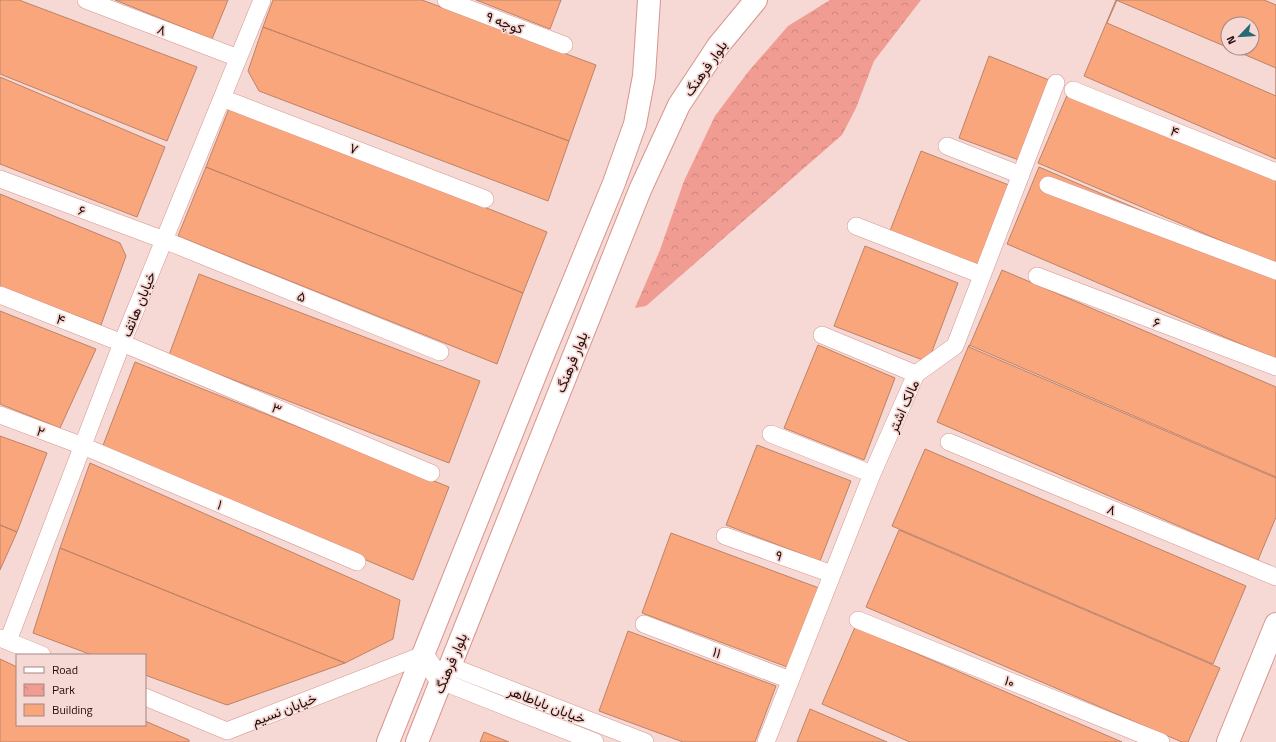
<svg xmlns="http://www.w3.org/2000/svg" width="1276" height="742" font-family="'Titillium Web',Vazirmatn,sans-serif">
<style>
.park{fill:url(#park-crowns)}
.building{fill:#faa67c;stroke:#bd8367;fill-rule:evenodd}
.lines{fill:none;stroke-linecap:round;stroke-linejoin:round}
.minor-casing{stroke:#d8958d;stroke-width:18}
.tertiary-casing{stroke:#d8958d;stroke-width:22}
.secondary-casing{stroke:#d8958d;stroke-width:24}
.minor{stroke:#fff;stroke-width:17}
.tertiary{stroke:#fff;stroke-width:21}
.secondary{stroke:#fff;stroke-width:22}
.labels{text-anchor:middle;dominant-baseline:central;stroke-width:3.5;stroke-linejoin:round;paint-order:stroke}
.street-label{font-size:14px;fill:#250d0b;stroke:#f6d8d4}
</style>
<defs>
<pattern id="park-crowns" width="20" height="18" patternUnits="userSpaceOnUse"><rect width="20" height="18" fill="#f09c92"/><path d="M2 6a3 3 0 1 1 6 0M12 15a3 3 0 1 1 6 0" fill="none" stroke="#ce857d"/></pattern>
</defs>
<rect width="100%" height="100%" fill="#f6d8d4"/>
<path class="park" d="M830 0H921L874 61 856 108 842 135 646 306 635 308 660 250 684 181 715 116 748 72 788 26Z"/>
<path class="building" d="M0 0H19L197 67 167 141 0 74Z
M115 0H228L212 39Z
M273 0H422L596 65 569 141 263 27Z
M476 0H561L550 29Z
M1116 0 1276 68V159L1084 76Z
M1117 0H1264L1276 5V96L1107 23ZM1228 24H1252V48H1228Z
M263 27 569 141 548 201 259 91 248 71Z
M989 56 1049 80 1019 160 959 138Z
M0 77 165 147 137 217 0 164Z
M1071 86 1276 173V264L1038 163Z
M230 106 547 232 523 293 206 167Z
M921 151 1014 187 984 267 890 231Z
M206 167 523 293 497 364 178 236Z
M1039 167 1276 268V359L1007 244Z
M0 194 120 243 126 256 101 325 0 287Z
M865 246 958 283 928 362 834 326Z
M1002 270 1276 387V478L969 347Z
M199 274 480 381 449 463 169 355Z
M0 311 96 349 60 428 0 404Z
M818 345 895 378 864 460 784 428Z
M969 345 1276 477V517L1258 560 937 422Z
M135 362 449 487 413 580 102 448Z
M0 436 47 453 17 532 0 525Z
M757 445 851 481 820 561 726 525Z
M925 449 1246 586 1213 664 892 526Z
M90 463 400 600 393 639 345 663 60 548Z
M0 525 17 532 0 570Z
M899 530 1220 668 1188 742H1182L866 607Z
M671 533 819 588 790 668 642 613Z
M60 548 345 663 227 705 145 675V655H92L33 633Z
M855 627 1122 742H910L822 704Z
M628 631 776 686 755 742H683L599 711Z
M0 659 17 667V725H145V721L189 740V742H0Z
M810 709 887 742H797Z
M484 732 509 742H480Z"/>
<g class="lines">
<defs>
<path id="minor" d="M86 0 238 58
M446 0 564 45
M1073 90 1276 172
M222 98 485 199
M947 146 1021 175
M0 179 164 240 440 352
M1048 185 1276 271
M856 226 982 275
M1037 276 1276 367
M0 295 122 343 431 473
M822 335 916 374
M0 415 83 446 357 562
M771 434 872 474
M949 442 1276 577
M725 536 832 574
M858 620 1161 742
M644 624 790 680
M0 638 42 655
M8 641 122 343 262 0
M450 666 645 742
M441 681 595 742
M145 697 227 731 423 655
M766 742 872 474 916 374 955 346 1056 83"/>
<path id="tertiary" d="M423 655 441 681"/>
<path id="secondary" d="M388 742 544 353 614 183 635 124 644 76 649 0
M417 742 441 681 450 666 640 190 679 105 718 46 756 0
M1228 742 1276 624"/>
</defs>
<use href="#minor" class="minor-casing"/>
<use href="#tertiary" class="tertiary-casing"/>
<use href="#secondary" class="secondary-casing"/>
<use href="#minor" class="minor"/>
<use href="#tertiary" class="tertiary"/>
<use href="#secondary" class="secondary"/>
</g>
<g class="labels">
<g class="street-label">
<text transform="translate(505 22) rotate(21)">کوچه ۹</text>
<text transform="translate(162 29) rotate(21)">۸</text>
<text transform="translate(705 68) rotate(-55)">بلوار فرهنگ</text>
<text transform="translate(1175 131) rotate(22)">۴</text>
<text transform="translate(354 148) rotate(21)">۷</text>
<text transform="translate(82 210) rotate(20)">۶</text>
<text transform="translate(302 296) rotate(22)">۵</text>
<text transform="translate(138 304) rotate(-68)">خیابان هاتف</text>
<text transform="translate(61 319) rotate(21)">۴</text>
<text transform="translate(1157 322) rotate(21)">۶</text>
<text transform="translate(571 362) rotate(-68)">بلوار فرهنگ</text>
<text transform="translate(903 406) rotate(-66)">مالک اشتر</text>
<text transform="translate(277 408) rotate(23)">۳</text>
<text transform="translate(41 431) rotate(21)">۲</text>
<text transform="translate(220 504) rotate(23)">۱</text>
<text transform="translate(1112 509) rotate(22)">۸</text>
<text transform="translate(779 555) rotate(20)">۹</text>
<text transform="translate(717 652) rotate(21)">۱۱</text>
<text transform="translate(450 663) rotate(-67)">بلوار فرهنگ</text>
<text transform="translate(1010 681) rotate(22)">۱۰</text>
<text transform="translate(547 704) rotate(21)">خیابان باباطاهر</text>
<text transform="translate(284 709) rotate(-21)">خیابان نسیم</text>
</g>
</g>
<rect x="16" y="654" width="130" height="72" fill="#f6d8d4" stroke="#a28784"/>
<rect x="24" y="667" width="20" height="6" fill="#ffffff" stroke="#a28784"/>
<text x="52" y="674" font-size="12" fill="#250d0b">Road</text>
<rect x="24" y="684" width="20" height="12" fill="url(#park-crowns)" stroke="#a28784"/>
<text x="52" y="694" font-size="12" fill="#250d0b">Park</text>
<rect x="24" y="704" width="20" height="12" fill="#faa67c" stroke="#a28784"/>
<text x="52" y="714" font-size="12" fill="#250d0b">Building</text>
<g transform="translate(1240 36) rotate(245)"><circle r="19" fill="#f6d8d4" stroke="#a28784"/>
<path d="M0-3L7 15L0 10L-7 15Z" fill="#226c75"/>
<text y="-6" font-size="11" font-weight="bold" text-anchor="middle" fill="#250d0b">N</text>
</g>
</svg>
